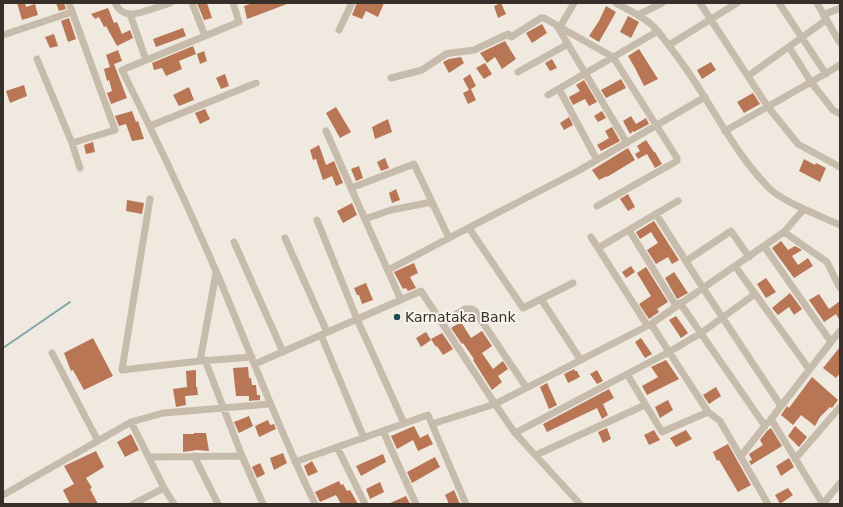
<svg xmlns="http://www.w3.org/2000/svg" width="843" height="507" font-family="'DejaVu Sans',sans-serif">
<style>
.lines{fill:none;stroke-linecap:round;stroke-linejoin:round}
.stream{stroke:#81a4aa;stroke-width:2}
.building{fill:#b87655}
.minor{stroke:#c7bbac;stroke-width:7}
.poi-dot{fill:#244b52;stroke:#f8f3eb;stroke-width:1.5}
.labels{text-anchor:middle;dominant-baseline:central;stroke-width:4;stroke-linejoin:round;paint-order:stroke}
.poi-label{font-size:14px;fill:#362f2a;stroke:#f8f3eb;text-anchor:start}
</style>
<rect width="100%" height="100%" fill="#f0e9df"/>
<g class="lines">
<path class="stream" d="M3 348 70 302"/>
</g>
<path class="building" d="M17 3H25L26 7 35 4 38 15 22 20Z
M56 3H64L66 9 59 11Z
M197 3H207L212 18 204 20Z
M253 3H287V4L247 19 244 6Z
M357 3H384L378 17 366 11 362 19 352 15Z
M501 3 506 14 498 18 494 6Z
M606 6 616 12 599 42 589 36 599 21Z
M108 8 114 23 117 22 122 34 130 30 133 38 117 46 106 26 104 27 99 17 95 19 91 14Z
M628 16 639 22 631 38 620 32Z
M69 18 76 39 68 42 61 21Z
M542 24 547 33 532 43 526 33Z
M183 28 186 36 156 47 153 39Z
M54 34 58 46 50 48 45 37Z
M505 41 516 59 502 69 495 57 487 63 480 53Z
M193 46 196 54 179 61 182 69 166 76 162 68 154 70 152 63Z
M639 49 658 79 644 86 635 68 628 56Z
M118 50 122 61 114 64 127 98 111 104 107 93 112 91 109 80 107 81 104 69 110 67 106 55Z
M204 51 207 61 200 64 197 54Z
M461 57 464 63 449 73 443 62 449 59Z
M552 59 557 68 550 71 545 63Z
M711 62 716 70 702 79 697 70Z
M485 63 492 74 484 79 476 68Z
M225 74 229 86 221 89 216 78Z
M470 74 476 86 471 89 476 100 468 104 463 93 469 90 463 79Z
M621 79 626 88 606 98 601 90Z
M584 80 597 102 589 106 585 99 573 105 569 97 580 91 576 85Z
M24 85 27 96 10 103 6 91Z
M189 87 194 100 179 106 173 95Z
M753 93 760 104 744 113 737 102Z
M336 107 351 132 340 138 326 113Z
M205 109 210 119 200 124 195 113Z
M132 111 136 122 138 121 144 139 132 141 126 124 119 126 115 116Z
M602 111 606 118 598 122 594 116Z
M631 116 636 124 646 118 649 124 634 132 633 131 630 134 623 121Z
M569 117 573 125 564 130 560 123Z
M388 119 392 132 375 139 372 127Z
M612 127 620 141 601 151 597 145 609 138 605 131Z
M646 140 654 152H655L662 164 655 168 647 154 638 159 635 154 640 151 637 146Z
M93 142 95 152 86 154 84 145Z
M319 145 326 165 334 161 343 183 336 186 332 176 323 180 316 159 313 160 310 150Z
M628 148 635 160 607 177V176L599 180 592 170Z
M385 158 389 168 381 171 377 162Z
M804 159 815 165 816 163 826 168 820 182 799 171Z
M359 166 363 178 356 181 351 169Z
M396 189 400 200 392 203 389 193Z
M628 194 635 207 628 211 620 199Z
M127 200 144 203 142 214 126 211Z
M352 203 357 215 343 223 337 211Z
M654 221 679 260 672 264 668 257 656 264 647 250 658 243 651 232 640 239 636 232Z
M781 241 788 250 795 246 802 250 792 256 798 265 808 258 813 266 794 278 772 248Z
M414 263 418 273 410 277 416 288 408 291 406 288 403 289 394 272Z
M631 266 635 272 626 278 622 272Z
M646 267 668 302 657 309 659 312 649 319 639 304 651 296 637 273Z
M674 272 688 293 677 299 665 278Z
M766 278 776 292 766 298 757 284Z
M366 283 373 300 362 304 359 295H357L354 288Z
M790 293 802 309 794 315 789 307 778 315 772 308Z
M819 294 829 309 840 301V321L836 314 824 322 809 300Z
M676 316 688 333 681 338 669 320Z
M461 322 471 338 482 331 492 346 482 353 493 369 503 361 508 369 498 376 502 382 492 390 473 360 474 359 463 343 462 344 451 328Z
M426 332 431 340 421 347 416 338Z
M442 333 453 349 443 355 437 346 436 347 431 339Z
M93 338 113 376 84 390 73 370 71 371 64 353Z
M641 338 652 354 645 358 635 342Z
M840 347V373L836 378 823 368Z
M666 360 679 379 647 395 642 386 658 377 651 367Z
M248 367 249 378H251L252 385H256L257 395H260V400L249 401V396H236L233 368Z
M574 369 575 371H577L580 377 568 383 564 374Z
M196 370V387H197L198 395 185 396 186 405 176 407 173 389 187 387 186 371Z
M597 370 603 381 597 384 590 374Z
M812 377 838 400 832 408 830 407 820 417 815 426 801 415 793 425 781 415 787 406 789 408Z
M547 383 557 405 549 409 540 387Z
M716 387 721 396 709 404 703 395Z
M609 389 614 398 603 404 608 415 602 419 597 408 547 432 543 424Z
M668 400 673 410 660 418 655 407Z
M249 416 253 426 239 433 234 422Z
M268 420 270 425 274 424 276 429 259 437 255 426Z
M414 426 420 438 428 434 433 444 418 451 413 440 397 449 391 436Z
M795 426 807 437 799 447 788 436Z
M607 428 611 439 603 443 598 432Z
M771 428 782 446 751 465 749 461 752 460 749 454 763 445 760 440 767 431Z
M654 430 660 440 649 445 644 435Z
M686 430 692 439 676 447 670 438Z
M194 433H206L209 451 197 450 183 452V434H194Z
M131 434 139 450 125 457 117 442Z
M728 444 751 485 738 492 719 460 717 461 713 452Z
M96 451 104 467 86 478 92 488 90 489 98 504H70L63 490 74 484 64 466Z
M283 453 287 463 274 470 270 458Z
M383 454 386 462 361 476 356 466Z
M435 457 440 467 412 483 407 472Z
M789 458 794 467 781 476 776 466Z
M312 461 318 472 308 476 304 466Z
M260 463 265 474 257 478 252 467Z
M339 481 341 485 343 484 347 491 350 490 358 504H341L336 495 320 502 315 492Z
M380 482 384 492 370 499 366 489Z
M788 488 793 495 780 504 775 495Z
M454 490 460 504H449L445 495Z
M406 496 410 504H388Z"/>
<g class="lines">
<path class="minor" d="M69 3 115 130 72 143
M115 3C118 9 122 13 129 14 137 15 161 6 170 3
M192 3 205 36
M233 3 239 22 122 70C156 138 189 208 219 278 251 354 279 430 315 504
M616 3C628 10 642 16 652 25 660 33 667 43 673 51 708 95 730 149 770 189 785 203 821 216 840 225
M700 3 768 107 798 144 840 167
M779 3 826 74
M817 3 840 43
M130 14 146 60
M638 15 662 3
M823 15 840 8
M557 26 627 143
M560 27 574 3
M339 30 352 3
M3 35 72 12
M669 45 737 3
M789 47 811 82 840 65
M37 59 72 143 80 168
M518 72 568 44
M748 76 826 20
M391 78 422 70 446 54 451 53 474 50 508 34 511 37 541 18H544L613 57 677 158V161L597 206
M559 89 597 160
M548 95 658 31
M150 126 256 83
M326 131 351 188
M725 131 811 82 833 110 840 114
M150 199 122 370 200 361 252 357
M656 214 703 288 781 406
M365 219 391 210 432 202
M317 220 357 319 404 423
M469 228 523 308 573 283
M629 230 676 306
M784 232 827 262 840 288
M591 237 647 325
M285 238 327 332
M234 242 283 352
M764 246 831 342
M598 248 678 201
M686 261 731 231 749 257
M735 266 809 369
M388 270 449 238
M541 299 580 359
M401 300 351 188 414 164 449 238 578 171 705 97
M680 303 765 426
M442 323 465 309H472L475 311 526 387
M651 324 708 412 720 421 768 504
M321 335 364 438
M52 353 98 441
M205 360 242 456 263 504
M200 361 216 273
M255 364 421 291 495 404 515 433 580 504
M627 374 662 432 708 412
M131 422 164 488
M432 424 495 404 651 324 784 232 804 209
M383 431 416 504
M515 433 669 352 701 333 755 294
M337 447 365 504
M536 455 645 405
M194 456 218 504
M741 456 767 423
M149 457 242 456
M795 459 840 407
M295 462 428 415 466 504
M3 495 131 422 163 413 270 404
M133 504 164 488 174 504
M823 504 771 419 831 342 840 331
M823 504 840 483"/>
</g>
<circle class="poi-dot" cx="397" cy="317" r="4"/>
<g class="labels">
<g class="poi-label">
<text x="405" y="317">Karnataka Bank</text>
</g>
</g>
<rect width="843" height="507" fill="none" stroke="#362f2a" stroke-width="8"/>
</svg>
